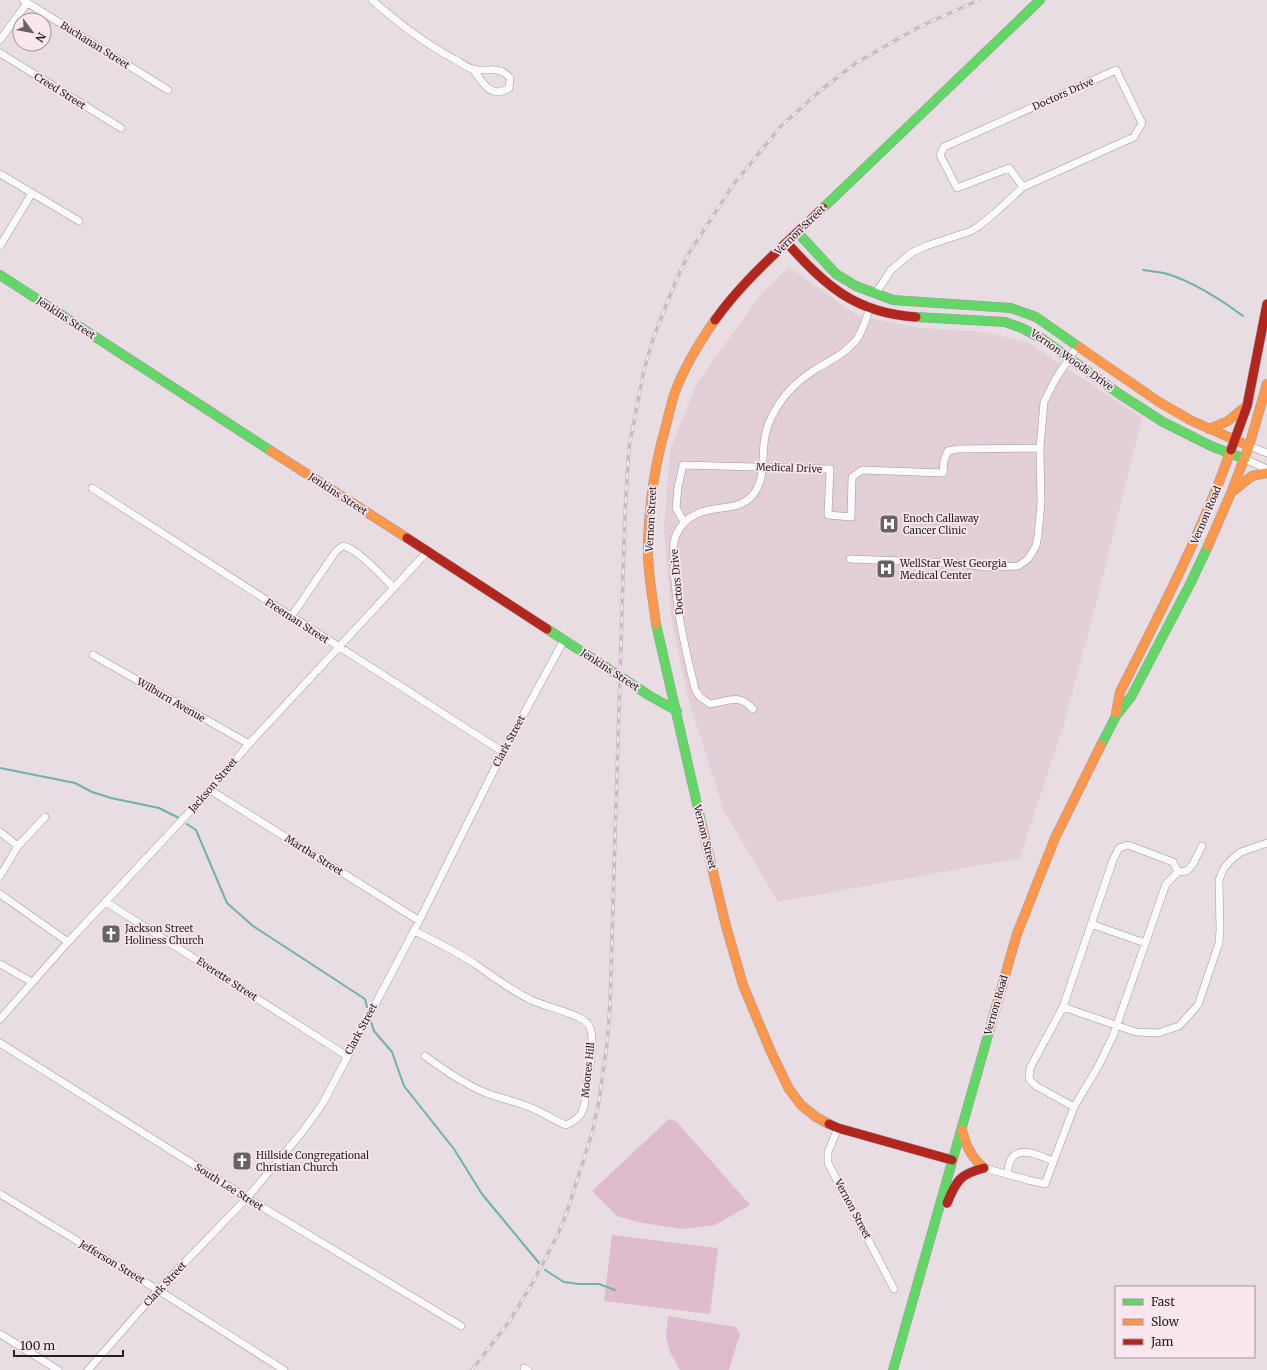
<svg xmlns="http://www.w3.org/2000/svg" width="1267" height="1370" font-family="Merriweather,serif">
<style>
.built{fill:#e2cfd7}
.green{fill:#debccd}
.lines{fill:none;stroke-linecap:round;stroke-linejoin:round}
.stream{stroke:#70b1a9;stroke-width:2}
.street-casing{stroke:#a0989c;stroke-width:8}
.fast-casing{stroke:#a0989c;stroke-width:10}
.slow-casing{stroke:#a0989c;stroke-width:10}
.jam-casing{stroke:#a0989c;stroke-width:10}
.street{stroke:#fcfafb;stroke-width:7}
.fast{stroke:#63d668;stroke-width:9}
.slow{stroke:#ff974d;stroke-width:9}
.jam{stroke:#b3261e;stroke-width:9}
.rail-casing{stroke:#c3c0c1;stroke-width:3.5}
.rail{stroke:#f9e6ef;stroke-width:2;stroke-dasharray:6;stroke-linecap:butt}
.labels{text-anchor:middle;dominant-baseline:central;stroke-width:3.5;stroke-linejoin:round;paint-order:stroke}
.street-label{font-size:10px;fill:#241e21;stroke:#f9e6ef}
.poi-label{font-size:10px;fill:#241e21;stroke:#f9e6ef;text-anchor:start}
</style>
<rect width="100%" height="100%" fill="#e8dde2"/>
<path class="built" d="M789 267 858 316 920 328 985 332 1029 343 1142 418 1094 612 1063 727 1020 858 778 902 724 811 688 698 671 617 664 527 670 450 697 383 762 293Z"/>
<path class="green" d="M669 1119 676 1121 750 1205 715 1225 682 1229 637 1222 617 1216 592 1191Z
M612 1235 718 1248 710 1314 604 1301Z
M668 1316 736 1327 740 1334 729 1370H680L670 1352 666 1337Z"/>
<g class="lines">
<path class="stream" d="M1143 270C1150 271 1157 272 1164 273 1190 280 1222 300 1243 316
M0 768 75 783 92 792 111 798 159 808 179 818
M187 824 196 830 227 903 253 926 365 999 367 1007
M371 1022 374 1031 392 1052 404 1086 454 1149 482 1194 539 1263
M545 1270 564 1282 579 1284H599L615 1290"/>
<defs>
<path id="street" d="M23 0 168 90
M372 0C397 22 424 43 454 59 460 62 467 68 473 69 487 73 498 64 510 78L509 88C491 100 482 82 473 69
M0 40 27 3
M0 53 121 128
M0 174 79 221
M0 246 32 193
M876 293 891 270 911 253 926 246 971 231 979 226 996 212 1023 187 1134 137 1142 123 1116 70 944 147 940 155 957 188 1009 168 1023 187
M1249 446 1267 453
M1245 459 1267 469
M92 488 503 752
M684 522 676 508 678 487 683 465 830 469 828 515 851 517 852 477 862 470 943 473 944 460 948 451 958 449 1040 448
M850 559 955 563 985 567 1018 566 1028 559 1036 546 1038 535 1041 503 1040 448 1044 402 1055 380 1078 345
M291 617 336 551 343 546C358 549 382 576 394 588
M93 655 249 744
M753 709C738 693 729 701 710 704L700 697 695 689C685 648 675 606 674 564 674 557 673 549 674 542 676 532 683 521 693 516 711 504 736 513 752 496 765 481 762 461 764 444 765 432 769 420 776 409 785 393 800 379 816 369 831 360 846 353 857 339 863 330 866 318 870 308
M210 790 418 920
M0 832 18 846
M0 876 18 846 45 817
M0 894 68 942
M106 902 347 1056
M1091 924 1145 943
M414 931C435 941 456 951 475 964 493 977 511 990 531 1000 547 1007 564 1010 580 1018 584 1020 589 1024 590 1028 595 1039 589 1073 587 1085 584 1105 587 1116 566 1125 555 1121 546 1114 536 1110 520 1102 502 1099 486 1093 464 1084 444 1070 425 1056
M0 964 32 982
M1063 1007 1136 1032 1158 1033 1179 1026 1198 1005 1219 943 1220 930 1219 880 1224 868 1232 859 1241 852 1267 843
M0 1019 68 942 210 790 249 744 427 552
M0 1043 247 1198 461 1326
M1074 1107 1036 1086 1029 1079 1030 1068 1063 1007 1113 860 1119 848 1128 845 1173 862 1178 872
M838 1128 828 1152V1163L894 1289
M984 1168 1028 1180 1045 1184 1074 1107 1099 1065 1113 1036 1166 884 1178 872 1187 871 1193 864 1202 846
M1007 1174C1008 1170 1009 1165 1010 1161 1018 1144 1040 1156 1053 1161
M0 1194 158 1290 284 1370
M0 1334 58 1370
M524 1368 528 1370
M88 1370 158 1290 247 1198 303 1131 323 1103 414 931 503 752 564 640"/>
<path id="fast" d="M823 208 1040 0
M798 233 836 274 856 286 893 300 1011 308 1036 317 1079 347
M0 275 271 451
M916 317 1005 322 1022 328 1044 340 1118 393 1163 422 1211 446 1245 459
M656 624 702 826
M547 629 650 696 677 711
M1101 745 1116 716 1131 697 1191 582 1208 546
M893 1370 994 1014"/>
<path id="slow" d="M1079 347 1159 402 1192 421 1249 446
M1209 429 1228 421 1246 406
M271 451 407 538
M1233 491 1252 476 1267 473
M1208 546 1231 493 1249 446 1267 384
M656 624C653 598 647 571 648 545 649 503 655 462 667 422 669 413 671 404 674 395 683 369 699 343 715 320
M1116 713 1120 692C1160 613 1201 534 1231 450
M702 826 726 926 743 985 771 1052 789 1089 801 1105 816 1117 829 1124
M994 1014 1017 934 1055 838 1101 745
M962 1130C966 1146 971 1157 984 1168"/>
<path id="jam" d="M787 243C826 286 855 313 916 317
M715 320C745 278 786 244 823 208
M1231 450 1247 406 1267 304
M407 538 547 629
M829 1124 838 1128 952 1160
M947 1203C956 1181 960 1174 984 1168"/>
</defs>
<use href="#street" class="street-casing"/>
<use href="#fast" class="fast-casing"/>
<use href="#slow" class="slow-casing"/>
<use href="#jam" class="jam-casing"/>
<use href="#street" class="street"/>
<use href="#fast" class="fast"/>
<use href="#slow" class="slow"/>
<use href="#jam" class="jam"/>
<defs>
<path id="rail" d="M472 1370 511 1319 537 1275 559 1232 568 1209 592 1133 599 1101 607 1044 610 1004 625 512 629 447 644 370 653 339 675 283 689 253 733 185 781 126 821 90 856 63 919 27 979 0"/>
</defs>
<use href="#rail" class="rail-casing"/>
<use href="#rail" class="rail"/>
</g>
<defs>
<symbol id="hospital-square" viewBox="-11 -11 22 22"><rect x="-9" y="-9" width="18" height="18" rx="4" fill="#696165" stroke="#f9e6ef"/><path d="M-5-5h3v3.5h4V-5h3V5h-3V1.5h-4V5h-3Z" fill="#fff"/></symbol>
<symbol id="church-square" viewBox="-11 -11 22 22"><rect x="-9" y="-9" width="18" height="18" rx="4" fill="#696165" stroke="#f9e6ef"/><path d="M-1.2-6h2.4v3.5h3.3v2.4h-3.3V6h-2.4V-.1h-3.3v-2.4h3.3Z" fill="#fff"/></symbol>
</defs>
<g fill-rule="evenodd">
<use href="#hospital-square" x="878" y="513" width="22" height="22"/>
<use href="#hospital-square" x="875" y="558" width="22" height="22"/>
<use href="#church-square" x="100" y="923" width="22" height="22"/>
<use href="#church-square" x="231" y="1150" width="22" height="22"/>
</g>
<g class="labels">
<g class="street-label">
<text transform="translate(95 45) rotate(32)">Buchanan Street</text>
<text transform="translate(60 91) rotate(32)">Creed Street</text>
<text transform="translate(1063 94) rotate(-24)">Doctors Drive</text>
<text transform="translate(800 230) rotate(-44)">Vernon Street</text>
<text transform="translate(66 318) rotate(33)">Jenkins Street</text>
<text transform="translate(1072 360) rotate(35)">Vernon Woods Drive</text>
<text transform="translate(789 468) rotate(2)">Medical Drive</text>
<text transform="translate(338 494) rotate(33)">Jenkins Street</text>
<text transform="translate(1206 515) rotate(-67)">Vernon Road</text>
<text transform="translate(651 519) rotate(-87)">Vernon Street</text>
<text transform="translate(677 582) rotate(-95)">Doctors Drive</text>
<text transform="translate(297 621) rotate(33)">Freeman Street</text>
<text transform="translate(610 670) rotate(33)">Jenkins Street</text>
<text transform="translate(171 700) rotate(30)">Wilburn Avenue</text>
<text transform="translate(509 741) rotate(-62)">Clark Street</text>
<text transform="translate(213 785) rotate(-49)">Jackson Street</text>
<text transform="translate(705 837) rotate(76)">Vernon Street</text>
<text transform="translate(314 855) rotate(32)">Martha Street</text>
<text transform="translate(227 979) rotate(33)">Everette Street</text>
<text transform="translate(996 1005) rotate(-74)">Vernon Road</text>
<text transform="translate(361 1029) rotate(-62)">Clark Street</text>
<text transform="translate(588 1070) rotate(-84)">Moores Hill</text>
<text transform="translate(229 1187) rotate(32)">South Lee Street</text>
<text transform="translate(853 1209) rotate(62)">Vernon Street</text>
<text transform="translate(112 1262) rotate(31)">Jefferson Street</text>
<text transform="translate(165 1284) rotate(-47)">Clark Street</text>
</g>
<g class="poi-label">
<text x="903" y="518">Enoch Callaway<tspan x="903" dy="12">Cancer Clinic</tspan></text>
<text x="900" y="563">WellStar West Georgia<tspan x="900" dy="12">Medical Center</tspan></text>
<text x="125" y="928">Jackson Street<tspan x="125" dy="12">Holiness Church</tspan></text>
<text x="256" y="1155">Hillside Congregational<tspan x="256" dy="12">Christian Church</tspan></text>
</g>
</g>
<rect x="1115" y="1286" width="140" height="72" fill="#f9e6ef" stroke="#a4969d"/>
<rect x="1123" y="1299" width="20" height="6" fill="#63d668" stroke="#a4969d"/>
<text x="1151" y="1306" font-size="12" fill="#241e21">Fast</text>
<rect x="1123" y="1319" width="20" height="6" fill="#ff974d" stroke="#a4969d"/>
<text x="1151" y="1326" font-size="12" fill="#241e21">Slow</text>
<rect x="1123" y="1339" width="20" height="6" fill="#b3261e" stroke="#a4969d"/>
<text x="1151" y="1346" font-size="12" fill="#241e21">Jam</text>
<g transform="translate(32 32) rotate(122)"><circle r="19" fill="#f9e6ef" stroke="#a4969d"/>
<path d="M0-3L7 15L0 10L-7 15Z" fill="#696165"/>
<text y="-6" font-size="11" font-weight="bold" text-anchor="middle" fill="#241e21">N</text>
</g>
<path d="M14 1350v6h109v-6" fill="none" stroke="#241e21" stroke-width="2"/>
<text x="20" y="1350" font-size="12" fill="#241e21" stroke="#f9e6ef" stroke-width="3" paint-order="stroke">100 m</text>
</svg>
